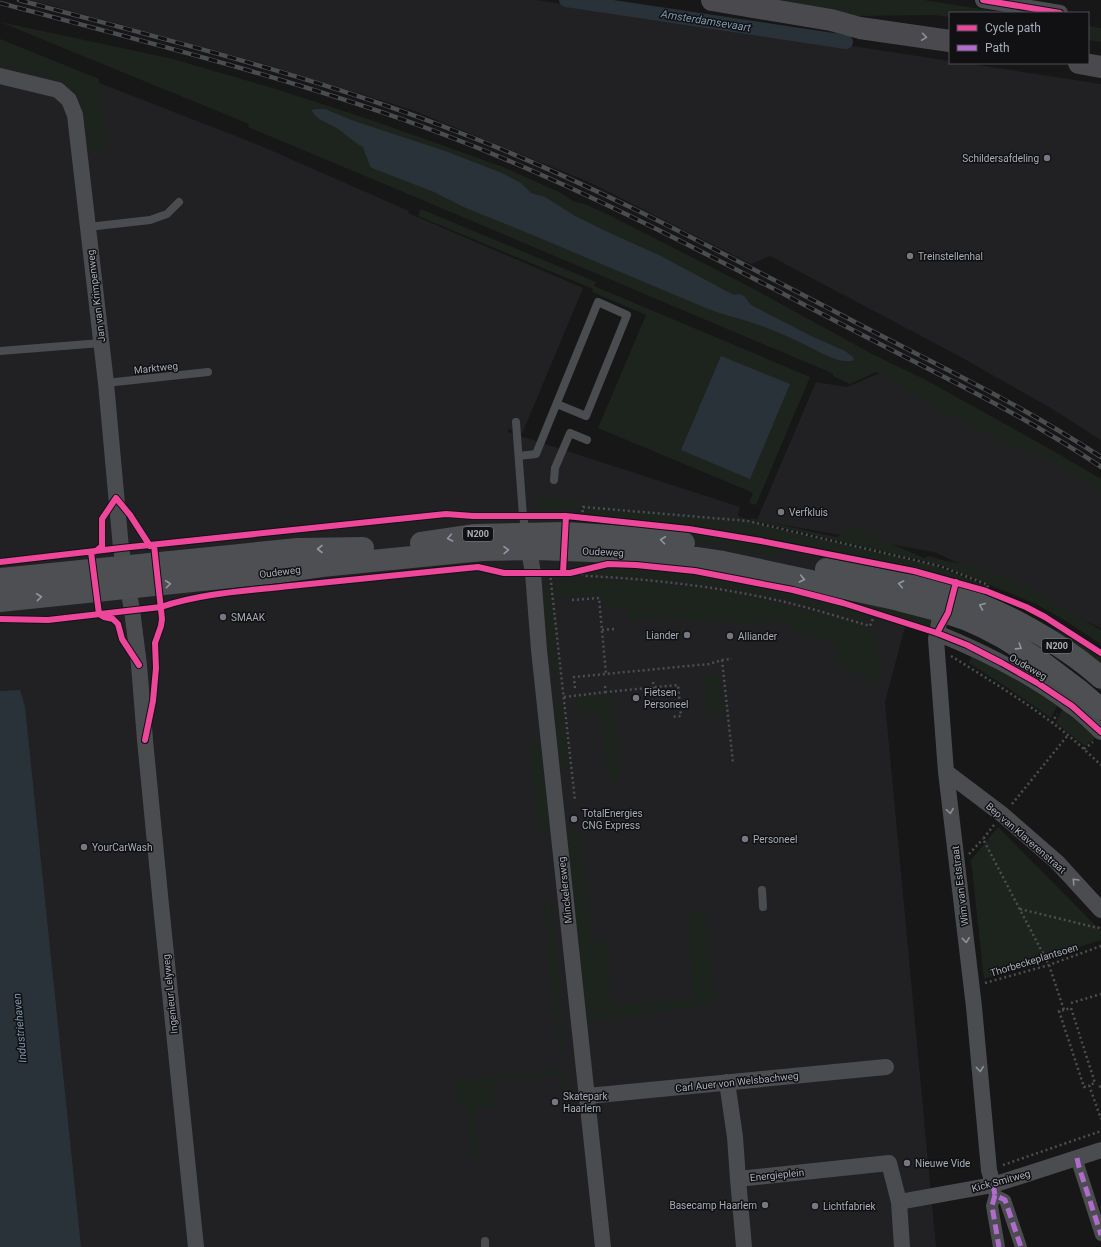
<svg xmlns="http://www.w3.org/2000/svg" width="1101" height="1247" font-family="Roboto,sans-serif">
<style>
.built{fill:#212123}
.green{fill:#1d241e}
.water{fill:#2a3239}
.lines{fill:none;stroke-linecap:round;stroke-linejoin:round}
.canal{stroke:#2a3239;stroke-width:14}
.path{stroke:#4d4e52;stroke-width:2.5;stroke-dasharray:2 3;stroke-linecap:butt}
.service{stroke:#4b4c50;stroke-width:8}
.pedestrian{stroke:#4b4c50;stroke-width:12}
.minor{stroke:#4b4c50;stroke-width:16}
.secondary{stroke:#4a4a4e;stroke-width:22}
.primary{stroke:#4d4f52;stroke-width:22}
.rail-casing{stroke:#4b4c4f;stroke-width:4.5}
.rail{stroke:#111113;stroke-width:3;stroke-dasharray:9;stroke-linecap:butt}
.quiet{stroke:#b06ccc;stroke-width:5;stroke-dasharray:10 5;stroke-linecap:butt}
.cycleway-casing{stroke:#111113;stroke-width:8}
.cycleway{stroke:#ed469a;stroke-width:6}
.oneway{stroke:#8c8f98}
.oneway2{stroke:#91969e}
.oneway3{stroke:#8c9099}
.poi-dot{fill:#757880;stroke:#111113;stroke-width:1.5}
.labels{text-anchor:middle;dominant-baseline:central;stroke-width:3;stroke-linejoin:round;paint-order:stroke}
.shield{fill:#111113;stroke:#7b7e86;stroke-width:1}
.shield-label{font-size:9px;font-weight:bold;fill:#a8adb8}
.poi-label{font-size:10px;fill:#a8adb8;stroke:#111113;text-anchor:start}
.street-label{font-size:10px;fill:#a8adb8;stroke:#111113}
.water-label{font-size:11px;font-style:italic;fill:#7f9bb3;stroke:#111113}
</style>
<rect width="100%" height="100%" fill="#171717"/>
<path class="built" d="M31 0H536L859 47 950 61V63H965L1101 84V440L1049 407 957 355 770 256 751 264 589 182 412 110 261 63Z
M0 50 66 70 261 146 409 211 408 213 583 288 522 434 508 429V432L740 507 738 516 782 532 924 567 909 612 885 702 936 1247H0Z
M887 370 1101 487V628L934 552 757 520 816 382 847 387Z"/>
<path class="green" d="M758 0H924L1006 13H950V17L934 15 854 16Z
M0 22 173 59 279 90 377 122 503 167 559 192 573 201 584 204 609 215 754 289 872 354 926 380 1055 452 1101 479V493L1054 463 969 427 876 372 850 384 833 376V374L827 371 427 202 248 127 249 124Z
M1088 26 1101 28V42L1088 40Z
M0 39 99 79 107 150H90L84 108 73 90 53 78 0 64Z
M421 209 596 282 594 286 810 377 756 505 749 503 753 493 749 491 598 428 646 315 592 292 593 289 418 216Z
M536 496 582 500 581 510 537 509Z
M585 508 725 520 723 531C702 527 680 523 659 521 634 519 609 518 584 514Z
M751 518 835 537C842 537 844 531 847 525L924 558 929 556 945 561 960 563 1009 577 1101 630V644L1061 618 1036 604 941 565 750 520Z
M577 520 618 526 657 528 722 538 720 546 660 535 576 531Z
M732 521 747 522 934 565 986 586 985 587 969 582 927 570 731 532Z
M730 539 781 549 780 558 728 547Z
M575 554 665 559 906 612 931 620 929 627 825 595 706 569 606 561 590 564 576 569H575Z
M606 569C625 568 643 570 661 571 731 577 800 593 866 615L865 619 869 621 868 624C824 610 780 598 735 590 686 581 636 577 586 575V573Z
M579 578C633 581 687 584 739 594 784 603 828 615 872 629L873 625H874L882 686 829 661C837 656 840 649 832 643L790 630 789 620 733 624V622L672 619 629 620 627 608H604L602 594 558 598 555 596 554 580Z
M546 583 550 584 560 679 554 673 550 662 545 619Z
M1058 629 1101 657V668L1056 632Z
M973 653 1059 702 1051 718 1008 688 969 663Z
M721 675 725 714 706 715 702 676Z
M562 693 570 770H561L560 766 554 713 556 701Z
M612 693 621 780 608 782 601 713 578 716 576 697Z
M1064 706 1098 736 1085 746 1056 723Z
M541 740 551 833 539 834 529 742Z
M998 827 1101 931V940L1038 960 984 979 971 860Z
M581 834 583 860 570 862 567 836Z
M584 863 592 941 607 940 612 1006 694 999 686 913 706 912 715 1004 602 1020V1019L594 1020V1016L586 1017 570 865Z
M551 901 554 933H547L544 902Z
M554 936 560 993H552L546 937Z
M552 996H560L562 1016 554 1017Z
M562 1019 565 1051H559L556 1020Z
M567 1068 572 1114H568L564 1074 492 1082 495 1106 474 1109 477 1139H478L480 1158H473L466 1106 459 1107 456 1080Z"/>
<path class="water" d="M316 109H325L354 121 445 151 502 173 521 183 531 193 545 197 575 216 614 235 659 255 728 292 734 295 739 294 744 296 751 305 813 337 845 351 853 357 854 360C844 364 830 357 821 353 798 341 775 330 750 322 735 317 720 314 706 308L535 236 466 208 434 192 372 168 370 166 363 147C353 142 345 133 335 127 326 122 317 120 312 111V110Z
M721 356 790 384 750 479 681 450Z
M20 690 25 707 81 1247H0V691Z"/>
<g class="lines">
<path class="canal" d="M566 0 846 42"/>
<path class="path" d="M582 517 583 507 748 521 940 566 988 585 987 589
M577 571 586 576C650 579 713 586 776 600 808 607 839 617 870 626L875 613
M550 573 575 801
M572 600 599 598 606 674
M602 630 615 629
M951 656C991 681 1033 706 1069 736 1080 745 1090 755 1101 765
M722 660 733 763
M653 682 654 689
M605 686 606 692 678 685 681 716 671 717
M575 688 574 677 709 664 722 660 732 659
M564 697 606 692
M1052 723 1057 714
M1084 749 1093 742
M1012 804 1068 735
M994 825 983 839 1049 965 1064 1010 1071 1008 1095 1083 1089 1085 1101 1119
M969 854 983 839
M1020 909 1098 928 1101 926
M985 983 1049 965 1101 946
M1071 1003 1101 994
M1064 1010 1059 1011 1084 1087 1089 1085
M1099 1087 1101 1086
M1003 1165 1101 1131"/>
<path class="service" d="M88 227 150 220 167 214 179 202
M0 351 101 343
M106 383 208 372
M516 422 523 516 526 533
M519 456 536 454 598 302 627 315 586 416 557 404
M554 480 555 468 570 433 587 440
M762 890 763 907
M485 1241V1247"/>
<path class="pedestrian" d="M1077 1158 1079 1167 1101 1235
M993 1185 995 1195 1005 1200 1021 1247
M995 1195 992 1206 999 1247"/>
<path class="minor" d="M983 0 1060 13
M0 76 58 90 69 100 75 115 106 383 121 548 132 610 139 665 145 740 161 905 196 1247
M527 539 533 573 539 650 603 1247
M939 601 941 611 936 639 946 772 974 1007 989 1170 993 1185
M937 633C984 652 1030 675 1071 706 1082 713 1091 723 1101 732
M946 772 1003 815 1057 862 1101 910
M727 1082 735 1137 738 1179 889 1163 899 1202 902 1247
M588 1096 886 1067
M738 1179 744 1247
M899 1202 993 1185 1101 1150"/>
<path class="secondary" d="M712 0 831 20 860 28 950 41
M1079 63 1101 67"/>
<path class="primary" d="M421 543 475 535 565 533 642 538 684 543
M826 569C851 574 877 579 903 584 920 587 937 590 954 595 1001 610 1064 644 1101 678
M0 579 298 549 363 548
M0 601 279 572 322 566 482 550 537 549 592 551 696 558 723 562 895 599 941 611 965 619 985 628 1002 637 1039 660 1080 691 1101 709"/>
<defs>
<path id="rail" d="M19 0C163 39 310 75 450 129 589 181 720 252 851 320 935 364 1022 405 1101 457
M0 3C149 43 300 80 445 135 584 188 716 259 847 327 933 372 1021 413 1101 467"/>
</defs>
<use href="#rail" class="rail-casing"/>
<use href="#rail" class="rail"/>
<path class="quiet" d="M1077 1158 1079 1167 1101 1235
M993 1185 995 1195 1005 1200 1021 1247
M995 1195 992 1206 999 1247"/>
<defs>
<path id="cycleway" d="M983 0 1060 13
M96 551 102 546V519L116 498 130 515 150 546
M91 552 99 614 104 617 113 619 118 624 122 639 139 665
M0 562 121 548 446 514 473 516H566L689 529 761 541 914 571 986 591 1026 607 1045 617 1101 653
M563 573 566 516
M0 619 48 620 161 607C202 593 247 591 290 586 352 580 415 573 478 567L504 573H570L608 564 636 565 695 571 793 590 843 603 937 633 967 645 1002 663 1039 684 1072 706 1101 732
M937 633 948 613 956 582
M145 740 153 701 156 668 155 643 161 626 162 619 154 545"/>
</defs>
<use href="#cycleway" class="cycleway-casing"/>
<use href="#cycleway" class="cycleway"/>
</g>
<defs><path id="oneway-chevron" d="M-2-3.5L2.5 0L-2 3.5" fill="none" stroke-width="1.6" stroke-linecap="round" stroke-linejoin="round"/></defs>
<use class="oneway" href="#oneway-chevron" transform="translate(924 37) rotate(8)"/>
<g class="oneway2">
<use href="#oneway-chevron" transform="translate(450 538) rotate(169)"/>
<use href="#oneway-chevron" transform="translate(663 540) rotate(-173)"/>
<use href="#oneway-chevron" transform="translate(320 549) rotate(180)"/>
<use href="#oneway-chevron" transform="translate(506 550) rotate(-1)"/>
<use href="#oneway-chevron" transform="translate(802 579) rotate(12)"/>
<use href="#oneway-chevron" transform="translate(168 584) rotate(-6)"/>
<use href="#oneway-chevron" transform="translate(901 584) rotate(-169)"/>
<use href="#oneway-chevron" transform="translate(39 597) rotate(-6)"/>
<use href="#oneway-chevron" transform="translate(982 606) rotate(-158)"/>
<use href="#oneway-chevron" transform="translate(1019 647) rotate(32)"/>
</g>
<g class="oneway3">
<use href="#oneway-chevron" transform="translate(950 811) rotate(82)"/>
<use href="#oneway-chevron" transform="translate(1075 881) rotate(-133)"/>
<use href="#oneway-chevron" transform="translate(966 940) rotate(84)"/>
<use href="#oneway-chevron" transform="translate(980 1069) rotate(84)"/>
</g>
<g class="poi-dot">
<circle cx="1047" cy="158" r="4"/>
<circle cx="910" cy="256" r="4"/>
<circle cx="781" cy="512" r="4"/>
<circle cx="223" cy="617" r="4"/>
<circle cx="687" cy="635" r="4"/>
<circle cx="730" cy="636" r="4"/>
<circle cx="636" cy="698" r="4"/>
<circle cx="574" cy="819" r="4"/>
<circle cx="745" cy="839" r="4"/>
<circle cx="84" cy="847" r="4"/>
<circle cx="555" cy="1102" r="4"/>
<circle cx="907" cy="1163" r="4"/>
<circle cx="765" cy="1205" r="4"/>
<circle cx="815" cy="1206" r="4"/>
</g>
<g class="labels">
<g class="shield">
<rect x="463" y="527" width="30" height="14" rx="3"/>
<rect x="1042" y="639" width="30" height="14" rx="3"/>
</g>
<g class="shield-label">
<text x="478" y="534">N200</text>
<text x="1057" y="646">N200</text>
</g>
<g class="poi-label">
<text x="1039" y="158" text-anchor="end">Schildersafdeling</text>
<text x="918" y="256">Treinstellenhal</text>
<text x="789" y="512">Verfkluis</text>
<text x="231" y="617">SMAAK</text>
<text x="679" y="635" text-anchor="end">Liander</text>
<text x="738" y="636">Alliander</text>
<text x="644" y="692">Fietsen<tspan x="644" dy="12">Personeel</tspan></text>
<text x="582" y="813">TotalEnergies<tspan x="582" dy="12">CNG Express</tspan></text>
<text x="753" y="839">Personeel</text>
<text x="92" y="847">YourCarWash</text>
<text x="563" y="1096">Skatepark<tspan x="563" dy="12">Haarlem</tspan></text>
<text x="915" y="1163">Nieuwe Vide</text>
<text x="757" y="1205" text-anchor="end">Basecamp Haarlem</text>
<text x="823" y="1206">Lichtfabriek</text>
</g>
<g class="street-label">
<text transform="translate(96 296) rotate(-97)">Jan van Krimpenweg</text>
<text transform="translate(156 368) rotate(-6)">Marktweg</text>
<text transform="translate(603 552) rotate(3)">Oudeweg</text>
<text transform="translate(280 572) rotate(-7)">Oudeweg</text>
<text transform="translate(1028 667) rotate(30)">Oudeweg</text>
<text transform="translate(1026 838) rotate(41)">Bep van Klaverenstraat</text>
<text transform="translate(960 886) rotate(-97)">Wim van Eststraat</text>
<text transform="translate(565 890) rotate(-96)">Minckelersweg</text>
<text transform="translate(1034 960) rotate(-17)">Thorbeckeplantsoen</text>
<text transform="translate(170 994) rotate(-96)">Ingenieur Lelyweg</text>
<text transform="translate(737 1082) rotate(-6)">Carl Auer von Welsbachweg</text>
<text transform="translate(777 1175) rotate(-6)">Energieplein</text>
<text transform="translate(1001 1181) rotate(-15)">Kick Smitweg</text>
</g>
<g class="water-label">
<text transform="translate(706 21) rotate(9)">Amsterdamsevaart</text>
<text transform="translate(20 1028) rotate(-95)">Industriehaven</text>
</g>
</g>
<rect x="949" y="12" width="140" height="52" fill="#111113" stroke="#4d4f55"/>
<rect x="957" y="25" width="20" height="6" fill="#ed469a" stroke="#4d4f55"/>
<text x="985" y="32" font-size="12" fill="#a8adb8">Cycle path</text>
<rect x="957" y="45" width="20" height="6" fill="#b06ccc" stroke="#4d4f55"/>
<text x="985" y="52" font-size="12" fill="#a8adb8">Path</text>
</svg>
